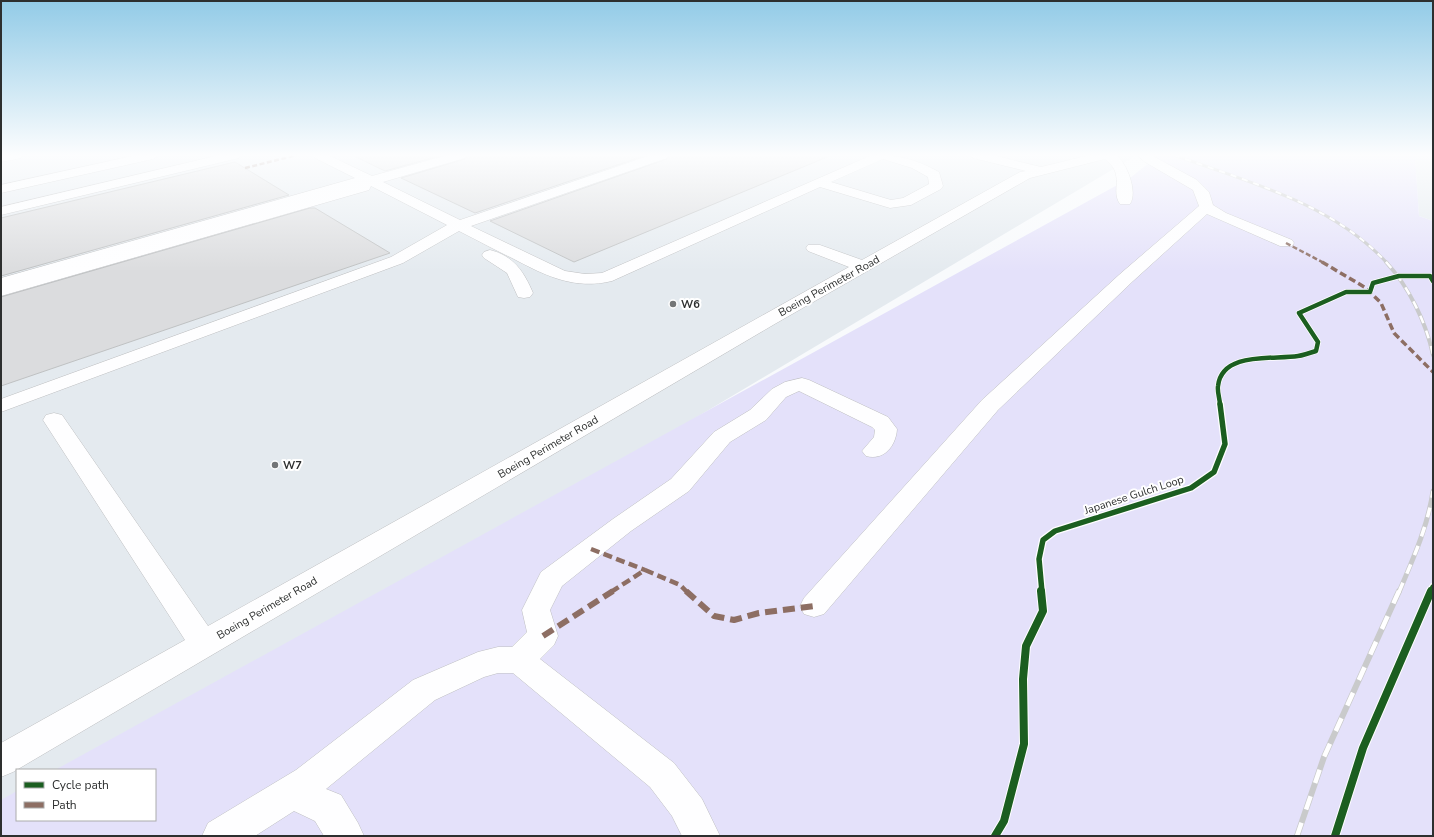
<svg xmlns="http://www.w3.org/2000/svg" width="1434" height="837" font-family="'Nunito Sans',sans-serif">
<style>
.built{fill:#e4eaef}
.green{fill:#e4e1fa}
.building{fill:#dbdcde;stroke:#bfc1c2}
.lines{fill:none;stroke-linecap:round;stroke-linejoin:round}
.minor-casing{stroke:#bebfc1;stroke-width:1}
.minor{fill:#fefeff;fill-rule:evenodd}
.rail-far3-casing{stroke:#c9cacb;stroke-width:3}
.rail-far2-casing{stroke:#c9cacb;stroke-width:4}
.rail-far1-casing{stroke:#c9cacb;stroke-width:5}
.rail-casing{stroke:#c9cacb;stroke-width:6}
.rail-far3{stroke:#fff;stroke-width:2;stroke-dasharray:6;stroke-linecap:butt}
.rail-far2{stroke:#fff;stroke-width:2.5;stroke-dasharray:8;stroke-linecap:butt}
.rail-far1{stroke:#fff;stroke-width:3.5;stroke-dasharray:10;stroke-linecap:butt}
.rail{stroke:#fff;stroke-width:4.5;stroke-dasharray:14;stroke-linecap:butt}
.quiet-far3{stroke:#8d6e63;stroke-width:2.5;stroke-dasharray:5 2.5;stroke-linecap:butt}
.quiet-far2{stroke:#8d6e63;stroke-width:3.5;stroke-dasharray:7 3.5;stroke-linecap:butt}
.quiet-far1{stroke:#8d6e63;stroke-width:4.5;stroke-dasharray:9 4.5;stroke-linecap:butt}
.quiet{stroke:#8d6e63;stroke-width:6;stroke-dasharray:12 6;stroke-linecap:butt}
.cycleway-far2-casing{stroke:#fff;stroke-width:6}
.cycleway-far1-casing{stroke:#fff;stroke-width:8}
.cycleway-casing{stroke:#fff;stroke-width:10}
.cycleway-far2{stroke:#1b5e20;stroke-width:4.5}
.cycleway-far1{stroke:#1b5e20;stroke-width:5.5}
.cycleway{stroke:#1b5e20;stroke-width:8}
.poi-dot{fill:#747677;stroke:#fff;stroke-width:1.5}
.labels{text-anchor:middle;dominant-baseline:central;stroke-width:4;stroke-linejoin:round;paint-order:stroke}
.street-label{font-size:11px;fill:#2d2f2f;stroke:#fff}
.poi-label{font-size:11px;font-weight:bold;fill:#2d2f2f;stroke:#fff;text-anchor:start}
</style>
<rect width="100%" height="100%" fill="#f8fafc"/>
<path class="built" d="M1 155H1137L104 770H17V820L1 831Z
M1415 155H1433V221L1419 216Z"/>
<path class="green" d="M1159 155H1415L1419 216 1433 221V836H1V800L17 791V820H155V770H55L1130 178Z"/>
<path class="building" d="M352 155H443L385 171Z
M468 155H647L475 213 401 178 465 159Z
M670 155H832L574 262 490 221 667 159Z
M235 162 289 195 1 276V218Z
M310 208H315L390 253 1 386V297Z"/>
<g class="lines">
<defs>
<path id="minor" d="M1 155H23L21 158 1 162Z
M137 155H159L153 159 1 193V185Z
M220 155H241L239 158 1 215V207Z
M313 155H328L372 176 448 155H467L465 158 383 182 460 220 651 155H669L667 158 471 226 565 271 585 274 602 273 872 155C899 155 915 159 939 172L943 186 941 189 911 205 890 208 820 187 612 281C575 290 546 276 514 259 495 250 477 240 459 231L403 263 1 412V399L391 257 447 225 371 186 369 190 1 296V278L355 178 315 158ZM883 159 912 168 928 177 929 184 903 198 891 200 831 182Z
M971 155H992L1041 167 1090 155H1116C1127 163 1138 192 1130 204H1120C1110 190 1126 175 1105 159L1030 178 773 325 13 772 1 777V743L185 640 43 420 46 415 54 413 62 415 208 626 849 267 808 251 806 248 808 245H820L862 260 1020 172 1026 171 973 158Z
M1137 155H1151L1197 180 1209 192 1213 205 1226 213 1292 240 1294 243 1292 246H1280L1207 214 1132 282 998 410 824 614 814 617 804 614 800 606 804 598 982 400 1120 274 1199 206 1193 190 1145 162Z
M490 250C514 256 524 272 533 293L530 297 524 298 518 297 507 273 484 258 482 255 484 252Z
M802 378 809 380 888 417 897 429C896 446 884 461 866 456L862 451 874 437 875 430 872 427 799 391 786 397 766 420 730 442 689 491 631 531 562 586 550 610 558 636 554 645 540 659 674 763 702 799 720 836H682L672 816 650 787 513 673H498L484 677 435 700 326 789 341 795 358 823 364 836H324L315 821 294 811 255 836H202L208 823 296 770 413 680 478 652 498 647H512L527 632 522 610 541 572 613 519 671 479 714 432 750 410 772 389 785 382Z"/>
</defs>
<use href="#minor" class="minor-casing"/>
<use href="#minor" class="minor"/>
<defs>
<path id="rail-far3" d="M1174 155C1248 182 1332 203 1387 263"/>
<path id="rail-far2" d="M1386 262C1409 287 1426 322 1433 355"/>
<path id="rail-far1" d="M1399 592C1413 559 1428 526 1433 491"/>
<path id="rail" d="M1297 836 1324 757 1399 591"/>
</defs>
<use href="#rail-far3" class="rail-far3-casing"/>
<use href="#rail-far2" class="rail-far2-casing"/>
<use href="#rail-far1" class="rail-far1-casing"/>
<use href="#rail" class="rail-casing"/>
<use href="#rail-far3" class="rail-far3"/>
<use href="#rail-far2" class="rail-far2"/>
<use href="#rail-far1" class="rail-far1"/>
<use href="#rail" class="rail"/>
<path class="quiet-far3" d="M245 168 297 155
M1286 243 1324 263"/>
<path class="quiet-far2" d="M1322 262 1366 288 1381 303 1394 333 1433 372"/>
<path class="quiet-far1" d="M591 549 645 570
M611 592 645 570 680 585 687 592"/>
<path class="quiet" d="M686 591 714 616 734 620 759 613 814 606
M543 636 613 591"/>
<defs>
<path id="cycleway-far2" d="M1220 405C1220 399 1217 392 1218 386 1222 351 1274 360 1298 356 1304 355 1310 353 1316 351L1318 342 1299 313 1346 292H1370L1373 283 1399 276H1430L1433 281"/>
<path id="cycleway-far1" d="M1042 592 1039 559 1043 540 1055 531 1191 488 1214 472 1225 444 1220 404
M1431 592 1433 587"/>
<path id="cycleway" d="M995 836 1004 821 1024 744 1023 679 1026 646 1043 611 1041 591
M1335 836 1363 748 1431 591"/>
</defs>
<use href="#cycleway-far2" class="cycleway-far2-casing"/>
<use href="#cycleway-far1" class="cycleway-far1-casing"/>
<use href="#cycleway" class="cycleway-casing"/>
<use href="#cycleway-far2" class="cycleway-far2"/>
<use href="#cycleway-far1" class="cycleway-far1"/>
<use href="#cycleway" class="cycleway"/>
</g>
<linearGradient id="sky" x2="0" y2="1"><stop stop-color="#92cbe7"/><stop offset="0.57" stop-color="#fcfdfe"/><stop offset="1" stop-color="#fcfdfe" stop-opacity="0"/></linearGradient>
<rect width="1434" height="272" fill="url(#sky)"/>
<g class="poi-dot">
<circle cx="673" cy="304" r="4"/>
<circle cx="275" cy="465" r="4"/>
</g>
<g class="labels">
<g class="street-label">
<text transform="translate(829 286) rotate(-29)">Boeing Perimeter Road</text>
<text transform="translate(548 447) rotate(-30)">Boeing Perimeter Road</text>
<text transform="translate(1134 495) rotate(-18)">Japanese Gulch Loop</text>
<text transform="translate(267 608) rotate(-30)">Boeing Perimeter Road</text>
</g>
<g class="poi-label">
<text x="681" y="304">W6</text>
<text x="283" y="465">W7</text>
</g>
</g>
<rect width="1434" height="837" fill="none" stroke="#2d2f2f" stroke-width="4"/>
<rect x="16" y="769" width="140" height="52" fill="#ffffff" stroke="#abacac"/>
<rect x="24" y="782" width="20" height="6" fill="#1b5e20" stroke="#abacac"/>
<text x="52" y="789" font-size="12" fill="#2d2f2f">Cycle path</text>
<rect x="24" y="802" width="20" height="6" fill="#8d6e63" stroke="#abacac"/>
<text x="52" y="809" font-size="12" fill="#2d2f2f">Path</text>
</svg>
